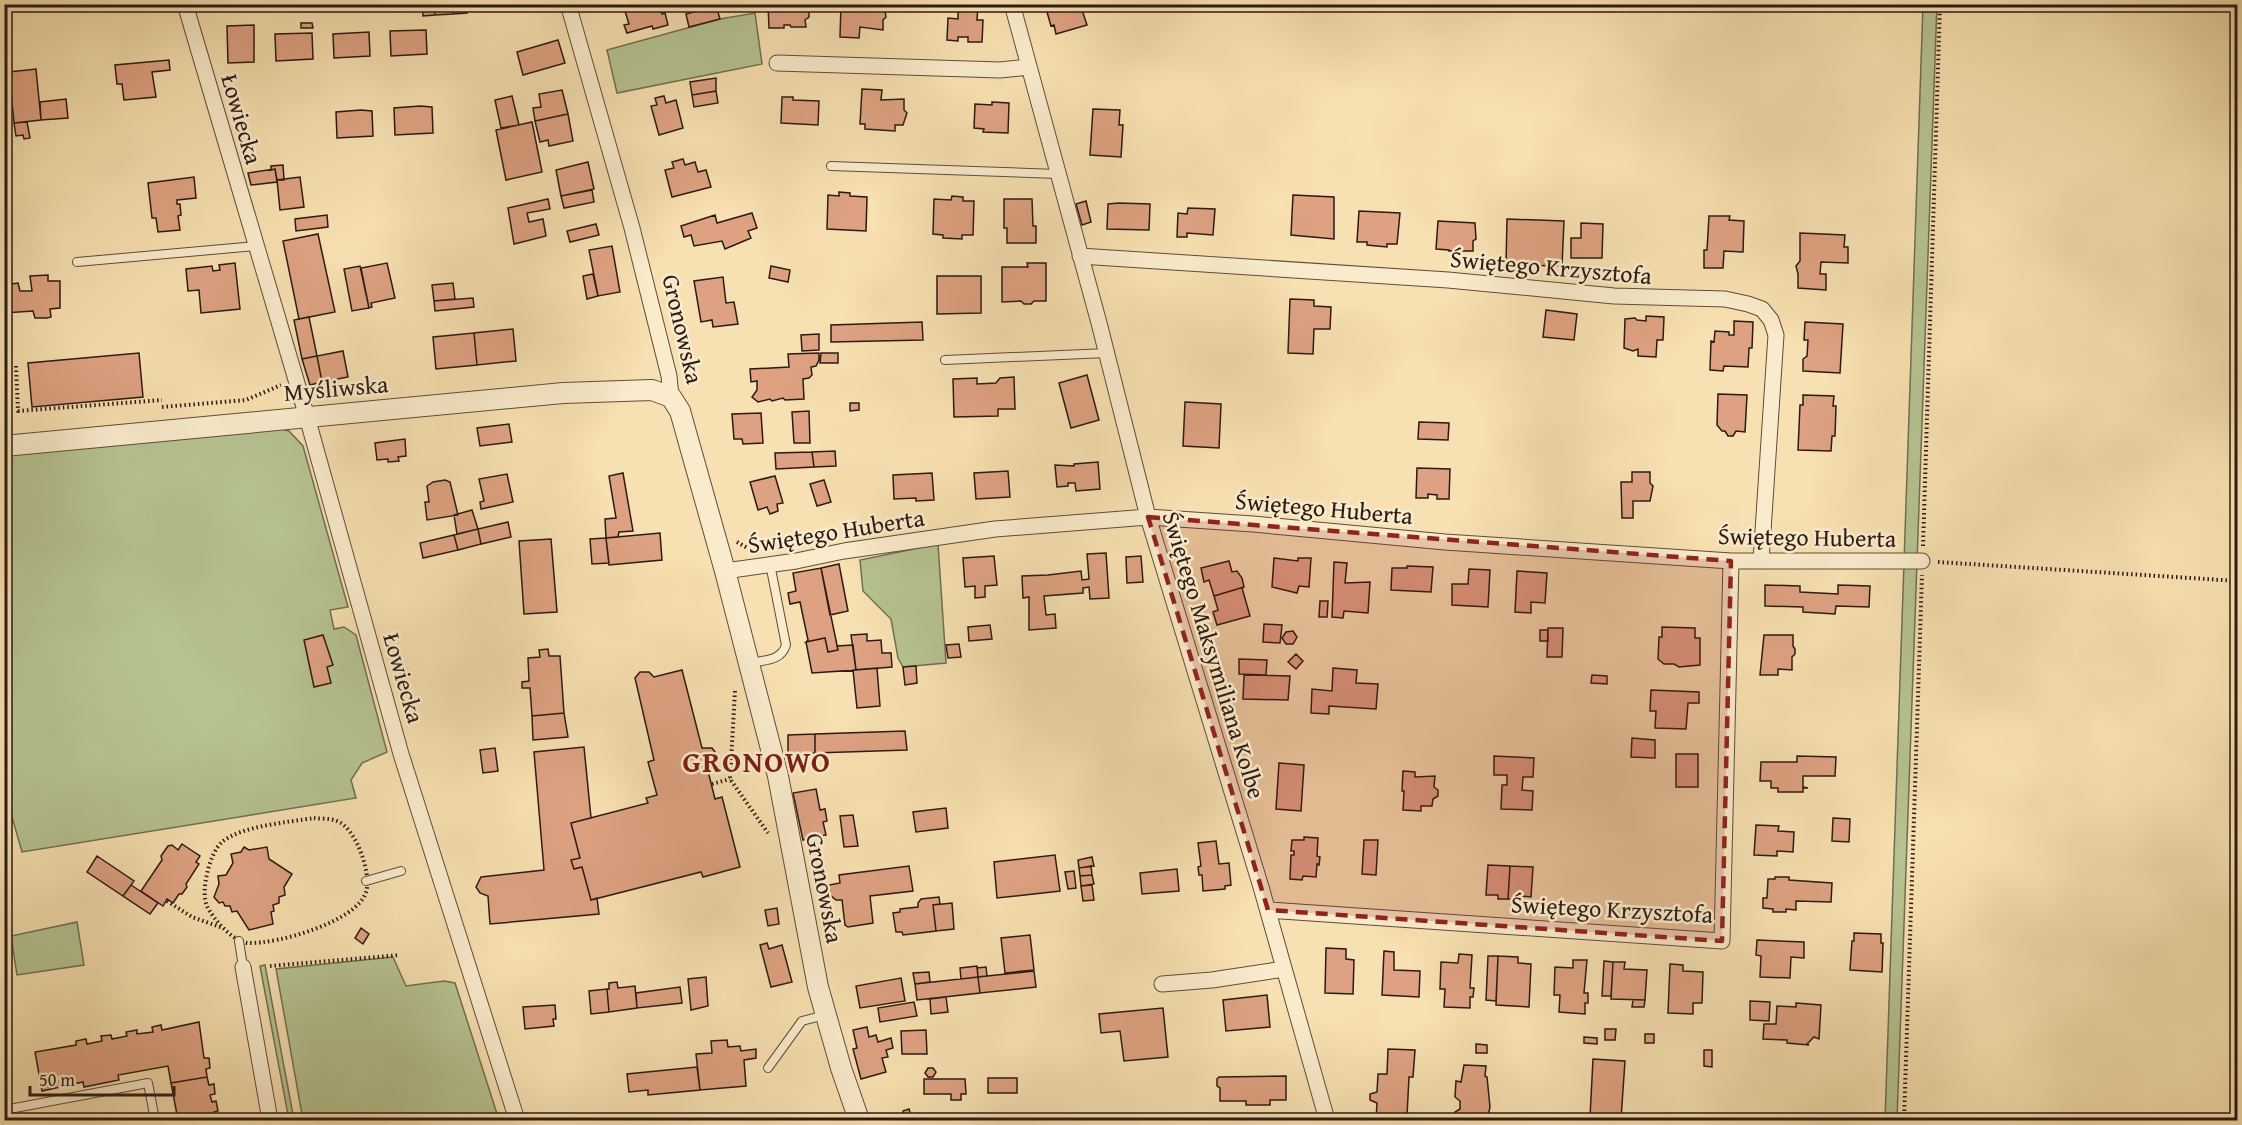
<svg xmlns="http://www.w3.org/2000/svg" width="2242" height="1125" font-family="'Gentium Book Plus',serif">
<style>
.green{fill:#b6c391;stroke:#716e52;stroke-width:1.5}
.building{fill:#dea282;stroke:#2c1a13;stroke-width:1.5}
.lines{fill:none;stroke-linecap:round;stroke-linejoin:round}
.service-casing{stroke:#5f4c3a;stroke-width:10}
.minor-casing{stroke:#5f4c3a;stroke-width:17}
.tertiary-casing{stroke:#5f4c3a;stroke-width:22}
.path{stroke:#2c1a13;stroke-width:4;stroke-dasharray:1.5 3;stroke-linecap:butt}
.service{stroke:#faebcc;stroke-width:8}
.minor{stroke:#faebcc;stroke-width:15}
.tertiary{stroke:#faebcc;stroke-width:20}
.marked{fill:#8f2418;fill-opacity:0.2;stroke:#8f2418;stroke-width:4.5;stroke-dasharray:12 8;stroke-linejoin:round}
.labels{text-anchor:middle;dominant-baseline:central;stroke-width:5;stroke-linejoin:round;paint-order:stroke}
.street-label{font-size:24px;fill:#2c1a13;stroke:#faebcc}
.district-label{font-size:30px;font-weight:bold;letter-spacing:1.5px;fill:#7a1f14;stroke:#faebcc}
</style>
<rect width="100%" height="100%" fill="#f7e0b1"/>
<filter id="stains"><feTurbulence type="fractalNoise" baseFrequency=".00333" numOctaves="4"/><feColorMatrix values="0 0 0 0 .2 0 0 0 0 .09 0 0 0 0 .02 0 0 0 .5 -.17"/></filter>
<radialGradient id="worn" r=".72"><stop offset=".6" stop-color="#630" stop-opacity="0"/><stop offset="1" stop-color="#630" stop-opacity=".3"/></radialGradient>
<path class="green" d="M1937 4 1897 1120H1885L1923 5Z
M755 13 762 64 617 93 607 50 720 19Z
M274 427 289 431 303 446 348 607 330 610 334 629 344 627 356 635 387 752 362 763 351 780 356 798 22 852 4 789V455L108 446Z
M938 544 946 663 903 667 898 658 891 619 863 591 860 560Z
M77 922 84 965 17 975 11 936Z
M393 957 406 986 444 981 455 983 499 1120H303L276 969Z
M265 965 294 1120H289L260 966Z"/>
<path class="building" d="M422 4H434L435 15 423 16Z
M434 4H453V14L435 15Z
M453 4H466L467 13 453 14Z
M649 4H659L662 14 665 13 668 25 653 29 652 26 627 33 624 25 629 24 624 8Z
M768 4H805L809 8V17L805 20 806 27H791L790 25H784V28H769Z
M841 4H884L886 17 883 20V30L860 27 859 38 840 37Z
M958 4H978L977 20H983L982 42H968V37H958V41L947 40 948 18 958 19Z
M1085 4 1081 7 1087 25 1056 34 1054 25 1051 26 1045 5Z
M716 6 720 19 689 27 686 14Z
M301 23H312L313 28H301Z
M254 25V62L228 63 227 26Z
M426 30 427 54 391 56 390 31Z
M369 32 370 56 334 58 333 34Z
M312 33 313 59 276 61 275 34Z
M558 40 565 63 523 75 517 52Z
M169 60 170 70 152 72 156 97 124 100 122 84H117L115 65Z
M36 69 41 120 14 123 9 72Z
M716 78V91L692 95 690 82Z
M862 89 882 90 881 100 904 99V110L907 113 903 125H895V131L865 129V124H860Z
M562 90 568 114 535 121 533 108 541 107 539 94Z
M716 91 718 103 694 107 692 95Z
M512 96 519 125 501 128 495 100Z
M664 96 666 103 676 100 683 128 659 135 651 106 657 105 655 98Z
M782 97H793V100L819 101 818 125 781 123Z
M66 99 68 118 41 120 40 102Z
M992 102 1009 103 1008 133 983 132 984 129 974 128 975 104 992 105Z
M420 106 432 107 433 133 395 135 394 108Z
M1093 109 1120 110 1119 125H1123L1121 157 1090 155Z
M361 110 372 111 373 136 337 138 336 112Z
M568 114 573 141 549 146 548 140 540 142 535 121Z
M27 122 30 138 24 139 23 135 16 136 14 123Z
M532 122 542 172 506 180 496 130Z
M683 159 685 165 695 162 698 172 706 170 711 187 672 197 665 170 674 168 672 162Z
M588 162 594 189 561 196 556 170Z
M283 165 284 180H277L275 169 271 170V166Z
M275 169 277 182 251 185 248 173Z
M194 177 196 198 177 200V204H180L181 215 178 216 180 230 158 232 156 218H152L148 183Z
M300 177 304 207 280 210 277 180Z
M592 190 594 202 564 208 561 196Z
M839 192 850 193V196L867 197 866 231 827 229 828 195 839 196Z
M1293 195 1334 197V239L1291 235Z
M952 196 963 197V201H974L973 235H962V239L943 238V235L933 234 934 199 951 200Z
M548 199 550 209 527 213 529 222 543 219 546 236 514 244 508 208Z
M1004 199H1032L1033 226H1036V243H1007V228H1004Z
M1086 201 1091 222 1082 225 1076 204Z
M1119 203 1150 204 1149 230 1107 229 1108 204Z
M1188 208 1215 209 1213 235 1187 233V237H1177L1178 213 1187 214Z
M1359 211 1400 213 1397 244H1387V247L1367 245V242H1357Z
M752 213 757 228 748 231 751 238 725 249 722 241 694 246 691 235 684 237 681 226 715 215 717 223Z
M327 215 328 227 296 231 295 219Z
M1709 216H1730L1729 220 1744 221 1743 252 1724 251 1723 268H1704V250H1707Z
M1507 219 1564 221 1562 266 1506 265Z
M1438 221 1475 223 1476 239 1473 241V251H1449V250L1436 249Z
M1581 223 1603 224 1602 258H1571V238H1581Z
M596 224 599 235 570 242 567 231Z
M1800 233 1845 235 1844 247H1848V263L1821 262 1820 274H1826V290L1798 288V274L1796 266 1800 261Z
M318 234 335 312 299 319 283 241Z
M612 246 620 292 598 296 589 250Z
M235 263 240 309 201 313 199 290 188 291 186 269 212 266 213 271 220 270 219 265Z
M387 263 395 298 371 303 372 307 369 308 361 268Z
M1027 263H1046V301H1034L1031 304H1024L1021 301 1002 302V267H1028Z
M360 266 369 308 352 311 344 269Z
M771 266 790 270 788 282 769 278Z
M593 274 598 296 587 299 583 276Z
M48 275V281H60V308L50 309 51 317 47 318H35L33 311 4 313V285L18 283 20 291H32L30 276Z
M937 276H981V313L937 314Z
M723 277 726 303 734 302 738 324 713 327 712 320 701 322 694 281Z
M453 283 455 299 434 301 432 285Z
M473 298 474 307 435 311 434 301Z
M1290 299 1314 300V306L1331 307 1330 329H1314L1313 354 1288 353Z
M1546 310 1577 314 1574 340 1543 337Z
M1646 316 1664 317 1663 340H1657L1656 357 1638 356V349L1633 351 1624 348 1625 319 1635 318 1637 320 1646 321Z
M309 317 317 356 302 359 294 320Z
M1734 321 1753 322 1752 348H1749L1748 367 1724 366 1723 371 1710 370 1711 341 1714 342 1715 331 1729 332V335H1734Z
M922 322 923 340 831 342V325Z
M1805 322 1843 324 1840 373 1803 371V359L1807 356 1808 340H1804Z
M513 329 516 361 477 365 474 333Z
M474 333 477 365 436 369 433 337Z
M819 334V350L802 351 801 335Z
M343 351 348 377 322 382 317 356Z
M139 353 143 397 32 407 28 363Z
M819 353V360L816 366 811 367 812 375 809 378 803 379 804 399 785 400 783 398 772 401 770 399 758 402 752 397 757 390V381L751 382 750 369 789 367 788 354Z
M821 353H838V363H820Z
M317 356 322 382 310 385 302 359Z
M1087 375 1099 420 1071 428 1059 383Z
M1014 377 1015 409H998V416L954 417 953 379 977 378V384L996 383 1000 378Z
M1718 394 1747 395 1745 432 1736 431 1733 436H1728L1725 431H1722L1717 425Z
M1803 395 1834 396 1833 406H1836L1835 436H1832L1831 451 1798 450 1800 405H1803Z
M1185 402 1221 404 1219 448 1183 446Z
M850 403H859V410L850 411Z
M809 411 810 443H794L792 412Z
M761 413 763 443 743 444 742 439H734L732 414Z
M1419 422 1449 423 1448 440 1418 439Z
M509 424 512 442 480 446 477 428Z
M405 439 406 456 398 457 399 461 388 462V459L377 460 375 443Z
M835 451 836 466 814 467 812 452Z
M812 452 814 467 776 469 775 453Z
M1098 462 1100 489 1076 491 1075 483H1068V486L1057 487 1055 465 1074 466V464Z
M1417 468 1450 469 1449 499H1437V495L1428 494V498H1416Z
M1008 471 1010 497 976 499 974 473Z
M1632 472H1650V483L1653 486 1650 501H1633V518H1622L1621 482H1632Z
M623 473 633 531 619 532 618 537 606 538 605 519 616 518 609 476Z
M932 473 934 500 916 501V498L894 499 893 475Z
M507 474 513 502 481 509 480 502 484 501 479 479Z
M775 476 783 503 777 504 778 511 770 514 767 507 758 510 750 482Z
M445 480 450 482 458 515 427 520 425 502H429L427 486 433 482Z
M824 480 831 502 817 506 810 484Z
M472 510 478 529 457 534 454 515Z
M508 522 511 537 481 544 478 529Z
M478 529 481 544 458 550 454 535Z
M660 533 662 560 609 565 606 538Z
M454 535 458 550 423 558 420 543Z
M606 538 609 563 592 564 590 539Z
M551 539 557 612 524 614 519 541Z
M1106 553 1109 598 1090 599 1089 587 1083 588V593L1044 596 1046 615 1055 614 1056 628 1029 630V597L1023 598 1022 576 1048 575 1081 571 1082 580 1089 579 1087 554Z
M994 556 997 585 985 586V597L975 598V586L965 587 963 558Z
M1141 556 1143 582 1127 583 1126 557Z
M1274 558 1298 561V558H1311L1309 587 1299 586 1297 593 1272 587Z
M1229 561 1232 572 1237 571 1242 578 1244 587 1214 596 1209 580 1204 582 1201 568Z
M1334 562 1347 563 1345 583 1370 582 1368 613 1344 611 1343 618 1332 617Z
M839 564 848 611 830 615 821 568Z
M1407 566 1433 567 1431 592 1391 590 1392 568H1407Z
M821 568 838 650 828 652 825 638 806 642 808 640 800 602 790 604 788 593 796 591 793 573Z
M1469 569 1490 570 1488 607 1452 605V584H1468Z
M1517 571 1547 573 1545 603 1531 602V613L1515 612Z
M1765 585 1800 586V592L1838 594V585L1870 586 1869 607 1836 606 1835 614 1803 612V607L1765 606Z
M1244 587 1242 588 1250 616 1217 625 1213 612 1218 610 1214 596Z
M1320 601H1328L1327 617H1319Z
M1264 624 1282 625 1280 643 1263 642Z
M990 625 992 639 969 641 968 627Z
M1662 627 1695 628V638H1700V665L1679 667 1674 664H1664L1658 659 1659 637H1662Z
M1548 628H1563L1562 657H1547Z
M1540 630H1548V641H1540Z
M1293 631 1297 637 1293 644H1286L1282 638 1286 632Z
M867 634V641L881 640 882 653H891L892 667 856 670 851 635Z
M323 635 333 665 327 667 331 683 314 687 304 640Z
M1764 635H1793V646L1795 649V654L1792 657V670L1778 669V675H1760Z
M825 638 828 652 838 650 837 646 853 645 856 670 812 673 806 642Z
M959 644 961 657 948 658 946 645Z
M548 649 549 656H560L564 713 532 716 530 688H522V682L529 681 528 658 540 657 539 650Z
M1296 654 1303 661 1296 669 1288 662Z
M1239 659 1267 660 1266 675 1239 674Z
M916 666 917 683 905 685 903 667Z
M877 668 880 706 857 708 853 670Z
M1333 668 1357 670 1356 683 1378 684 1376 709 1329 706V714L1311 713 1312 689 1332 691Z
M682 670 702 748H712L715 752 711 764 707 767 715 799 722 797 740 867 703 877 701 872 591 900 582 867 574 869 571 860 580 858 571 823 648 803 646 798 657 795 648 762 654 760 635 678 640 672H649L654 677Z
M1244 675 1290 676 1288 700 1243 699Z
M1592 675 1607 676V684L1591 683Z
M1651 690 1699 692V703H1688L1686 729 1655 728 1656 711H1650Z
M564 713 568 737 533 740 532 716Z
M905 731 907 750 815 753V734Z
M815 734V753L788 754V735Z
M1632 738 1655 740V758L1631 757Z
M584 747 591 818 571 823 580 858 571 860 574 869 582 867 591 900 597 898 599 914 490 924 488 896 480 893 476 887 481 877 544 870 534 752Z
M495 748 498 771 483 773 480 750Z
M1676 754H1698V787H1676Z
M1494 756 1534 758 1533 777H1523L1522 790 1533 791 1532 810 1501 809 1502 785H1507V775H1494Z
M1797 756 1836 757 1835 776H1803V787L1808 788H1803V792H1778V788H1771V781H1760L1761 762H1797Z
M1279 763 1304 765 1301 811 1276 809Z
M1403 771 1415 772V777L1435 776 1434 787 1438 790V796L1433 799 1432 806H1421V811L1403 810 1404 791H1402Z
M816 789 820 810 825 809 827 821 823 822 826 835 803 840 793 793Z
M946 808 948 828 916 832 913 812Z
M853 815 858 846 844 847 840 816Z
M1833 818 1850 819 1849 842 1832 841Z
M1756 825 1779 826 1778 831 1794 832 1793 852 1777 851V856L1754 855Z
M1304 837 1318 838 1317 856 1320 857 1319 865 1317 864 1316 877 1303 876 1302 880 1290 879 1291 855H1294V851H1291L1292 840H1304Z
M1364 840H1378L1376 875 1362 874Z
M1216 841 1219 864 1229 863 1231 885 1225 886V889L1203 891 1202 875H1199L1198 867 1201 866 1198 843Z
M182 844 200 856 196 862 199 864 186 884 187 887 182 894H179L173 903 167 899 163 906 141 891 162 860 161 856 168 846 172 845 178 850Z
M244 847 249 850 267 847 269 859 292 874 284 887 285 895 279 897V903L273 905 274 911 271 912 273 924 249 930 237 911 232 912 230 906H225L223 902 219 903 214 897 219 884 218 876 226 875 233 863 231 854 241 852Z
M1055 855 1060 891 997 898 994 862Z
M97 856 134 881 123 896 87 872Z
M1092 857 1094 866 1079 868 1078 860Z
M1488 865 1510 866 1508 899H1498V895H1486Z
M909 866 913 891 870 896 873 923 848 927 845 925 842 900H836L830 895 829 885 840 883 839 875Z
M1091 866 1092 875 1080 876 1079 868Z
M1510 866 1533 867 1531 897 1520 896 1519 900 1508 899Z
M1177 869 1179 891 1142 894 1140 873Z
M1074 871 1076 888 1068 889 1065 872Z
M1092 875 1094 884 1081 886 1080 876Z
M1775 877H1789V880L1832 883 1831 902 1796 901V910L1786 909V912H1773V909L1763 908V898H1767L1768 879H1775Z
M131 885 158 903 150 914 123 896Z
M1092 885 1094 900 1083 901 1081 886Z
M939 897 940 904 933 905 936 931 903 935 902 932H896L893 913 900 912V909L918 907V903L921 899Z
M952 903 954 929 936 931 933 905Z
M777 908 779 924 768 926 765 910Z
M361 928 369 934 363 944 355 938Z
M1854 933 1881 934V943H1883L1882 972 1850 970 1852 941H1854Z
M1030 935 1034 970 1005 973 1001 938Z
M1757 940 1804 942V958L1791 957 1790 978 1760 977 1761 956 1756 955Z
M767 943 769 949 782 945 792 982 771 987 760 945Z
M1326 948 1346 949V959L1354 960 1353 994 1325 993Z
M1384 951 1394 952V970L1420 971 1419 997 1382 995Z
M1459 954 1472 955 1470 988H1474L1473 997H1470V1008L1444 1007 1445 989H1440L1441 962 1458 963Z
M1488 956H1498L1496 1001 1486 1000Z
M1498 956 1518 957V963L1531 964 1529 1007 1496 1005Z
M1573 960H1587L1584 993H1588V1003H1585V1014L1559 1012 1560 995H1554L1555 967 1573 968Z
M1604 961 1613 962 1611 996H1602Z
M1613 962H1625L1624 969 1647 970 1645 1000 1611 999Z
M1670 964 1683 965V971L1703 972 1702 1003H1693V1014L1668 1013Z
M977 966 978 977 961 979 960 968Z
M986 967 987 976 978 977 977 968Z
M1034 971 1036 987 980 993 978 977Z
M929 972 930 982 915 984 913 973Z
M706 977 708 1006 691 1010 688 979Z
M978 977 980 993 917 1000 915 984Z
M901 978 905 1001 860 1008 856 986Z
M617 982 618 988 635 986 637 1008 609 1012 607 989H609V983Z
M680 987 682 1003 637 1008 636 993Z
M607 989 609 1012 591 1014 589 991Z
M1267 995 1270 1027 1226 1031 1223 1000Z
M946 997 948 1012 931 1014 930 999Z
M1633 1000H1645L1644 1007H1632Z
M1750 1001 1770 1002 1769 1021 1750 1020Z
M914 1002 917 1016 880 1022 878 1008Z
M1796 1003 1821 1005 1819 1039 1814 1037 1807 1044 1809 1045 1787 1043V1040L1763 1039 1764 1024H1776L1777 1006 1796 1007Z
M555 1005 556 1019H553L554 1026 525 1029 523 1007Z
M1163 1008 1168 1057 1124 1061 1120 1031 1101 1033 1099 1014Z
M199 1022 204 1058H209L210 1068 206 1069 207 1077 171 1083 168 1066 118 1075 119 1080 84 1087 83 1082 42 1091 35 1052 76 1045V1041L86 1039 87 1044 102 1041 101 1036 111 1035 112 1039 127 1036 126 1032 137 1030V1034L153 1032 152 1027 161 1025 162 1030Z
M867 1027 869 1037 876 1035 878 1042 891 1038 893 1048 886 1050 888 1057 882 1058 886 1072 861 1079 853 1049 857 1048 853 1030Z
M1605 1029H1616L1615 1040H1605Z
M926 1030 927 1054H902L901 1031Z
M1645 1034H1654V1043H1645Z
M1584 1037 1597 1038V1044L1584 1043Z
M727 1040 728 1047 740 1046 741 1051 756 1049V1058L744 1060 746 1086 700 1090 696 1054 712 1053 711 1041Z
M1476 1044 1487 1045V1053H1476Z
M1388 1049 1415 1050 1413 1077H1409L1407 1116 1403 1120H1376L1377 1103 1370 1100V1094L1377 1092 1378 1074H1387Z
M1704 1050H1712V1067L1704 1066Z
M1593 1059 1625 1061 1621 1119 1590 1117Z
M1464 1065 1486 1066 1485 1076 1487 1077 1490 1107 1487 1120H1454L1455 1112 1460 1109V1101L1455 1097 1456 1081 1461 1082Z
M697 1067 700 1090 648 1095V1090L629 1092 627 1074Z
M928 1068H933L936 1072 933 1077H928L925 1073Z
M1286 1076V1100H1270V1105H1246V1101H1220V1088L1217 1086V1079L1219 1077Z
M207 1077 209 1085 214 1084 215 1094 210 1095 212 1102 216 1101 218 1111 214 1112 215 1120H178L171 1083Z
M988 1078H1017V1093H988Z
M924 1079H965L966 1094H961V1100H951V1094H924Z
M909 1109 911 1116 918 1113 920 1120H897L905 1118 903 1111Z
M1104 1114 1136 1115V1120H1104Z
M987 1115 1002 1116V1119L1015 1120H987Z"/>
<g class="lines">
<defs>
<path id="service" d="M831 166 1058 174
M77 262 256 246
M945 360 1107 353
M750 663C765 660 781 661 786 645L770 564
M366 881 401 871
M239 941 243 967
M768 1068 802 1021 825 1015
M4 1110 148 1083 155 1120"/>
<path id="minor" d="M185 4 307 417 401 754 517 1120
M568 4 632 228 669 376 671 397
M1012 4 1099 323 1148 517 1261 887 1327 1120
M777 63 1000 70 1029 67
M1080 256 1448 280 1614 296 1725 299 1748 304 1762 309 1771 320 1776 335 1761 561
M725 571 796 561 844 551 995 529 1148 517 1253 524 1445 542 1731 561H1922
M1268 910 1722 941 1731 561
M243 967 270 1120
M1162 984 1212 980 1284 969"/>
<path id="tertiary" d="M4 446 563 393 652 390 671 397 680 411 725 571 778 776 818 987 841 1068 859 1120"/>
</defs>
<use href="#service" class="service-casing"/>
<use href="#minor" class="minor-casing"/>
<use href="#tertiary" class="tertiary-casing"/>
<path class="path" d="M16 366 18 411 162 400
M162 407 246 400 281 385
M737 542 751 550
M1923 546 1940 4
M1938 562 2238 581
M735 691 730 779 768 833
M712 784 730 779
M314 818C321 819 330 818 337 821 356 828 372 874 366 892 357 922 277 944 249 943 234 943 213 919 207 906 200 891 210 852 222 842 241 826 289 822 314 818Z
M167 901 192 917 223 928
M270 966 400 955
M1904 1120 1922 575"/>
<use href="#service" class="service"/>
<use href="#minor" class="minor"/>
<use href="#tertiary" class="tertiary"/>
</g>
<path class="marked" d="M1148 517 1731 561 1722 941 1268 910Z"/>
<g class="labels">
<g class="street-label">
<text transform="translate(242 119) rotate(74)">Łowiecka</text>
<text transform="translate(1551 267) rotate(5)">Świętego Krzysztofa</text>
<text transform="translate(683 329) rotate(77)">Gronowska</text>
<text transform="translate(336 388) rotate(-5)">Myśliwska</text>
<text transform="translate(1324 508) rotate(5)">Świętego Huberta</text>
<text transform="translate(836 531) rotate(-9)">Świętego Huberta</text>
<text transform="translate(1807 537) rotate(1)">Świętego Huberta</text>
<text transform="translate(1214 655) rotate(73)">Świętego Maksymiliana Kolbe</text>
<text transform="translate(404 678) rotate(74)">Łowiecka</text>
<text transform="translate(825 888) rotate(79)">Gronowska</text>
<text transform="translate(1612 909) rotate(3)">Świętego Krzysztofa</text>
</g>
<g class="district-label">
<text x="757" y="761">GRONOWO</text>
</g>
</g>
<rect width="2242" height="1125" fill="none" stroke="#f7e0b1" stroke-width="24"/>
<rect x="6" y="6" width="2230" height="1113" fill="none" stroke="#2c1a13" stroke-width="3"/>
<rect x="12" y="12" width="2218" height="1101" fill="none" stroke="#2c1a13" stroke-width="1.5"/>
<path d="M30 1086v9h144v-9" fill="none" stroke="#2c1a13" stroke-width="3"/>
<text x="39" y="1086" font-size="18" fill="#2c1a13" stroke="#faebcc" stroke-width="4.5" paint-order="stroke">50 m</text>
<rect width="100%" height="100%" filter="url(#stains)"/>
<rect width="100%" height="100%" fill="url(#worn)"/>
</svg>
